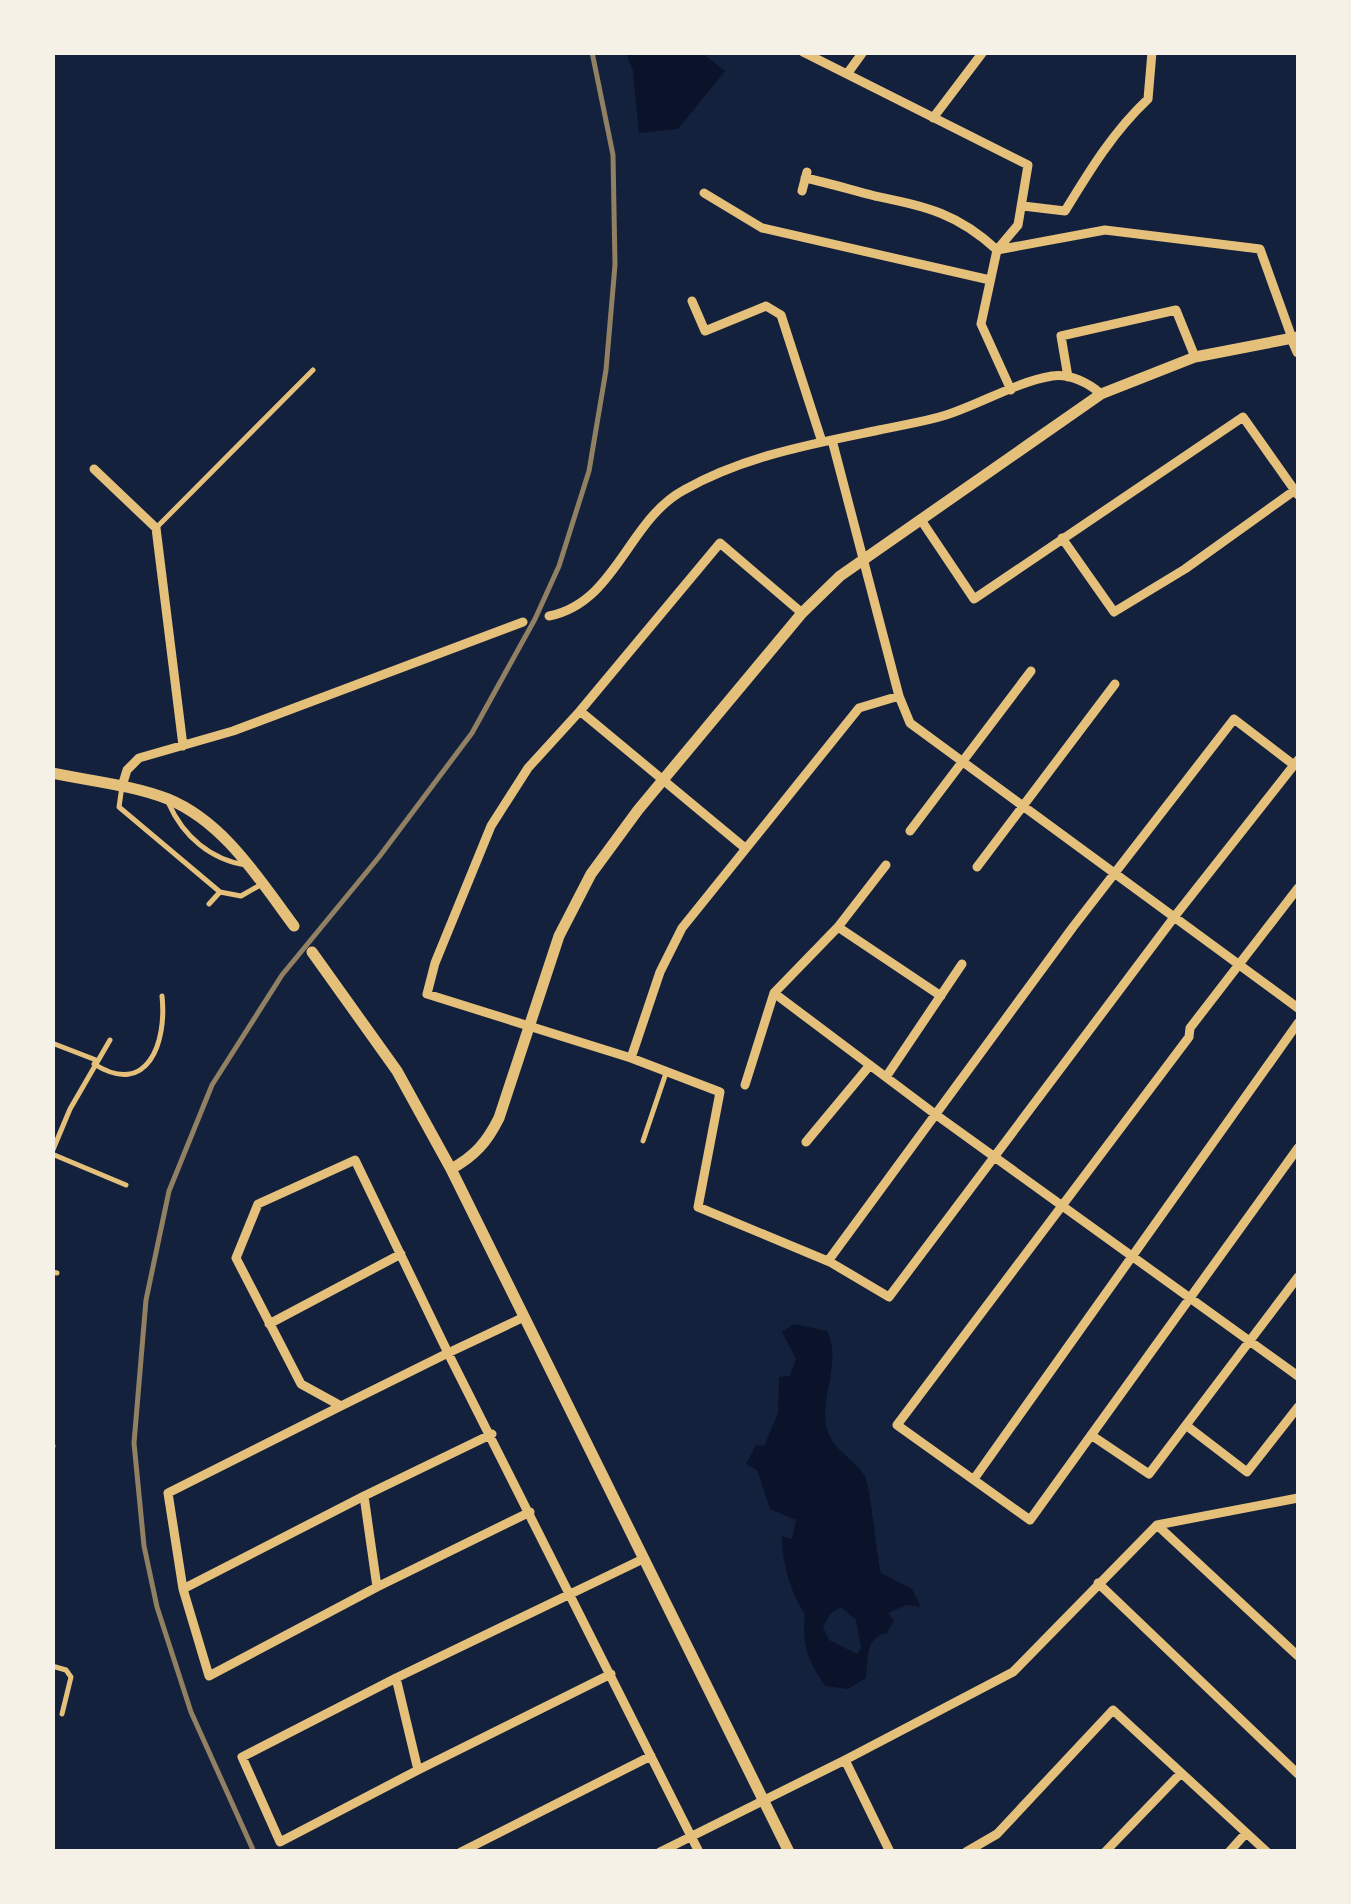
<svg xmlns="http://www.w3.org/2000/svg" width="1351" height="1904" font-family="Signika,sans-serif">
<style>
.water{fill:#0b132b;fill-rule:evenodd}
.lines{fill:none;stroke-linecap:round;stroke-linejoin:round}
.service{stroke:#e5c07b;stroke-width:5}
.minor{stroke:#e5c07b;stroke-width:9}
.tertiary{stroke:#e5c07b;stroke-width:11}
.rail{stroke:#918062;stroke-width:5}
</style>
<rect width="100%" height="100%" fill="#14213d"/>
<path class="water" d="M626 53H702L725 71 678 129 639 133 633 71Z
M794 1324 827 1331C842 1362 821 1393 826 1424 829 1447 850 1456 863 1473 872 1485 875 1552 881 1573L912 1589 921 1607 906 1605 888 1613 894 1620 887 1633C864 1638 869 1659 866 1678L848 1689 825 1686C809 1662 801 1645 805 1615 790 1590 782 1565 782 1536L792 1539 796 1520 770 1509 757 1470 746 1464 756 1445 764 1446 778 1413 779 1377 790 1376 796 1359 782 1332ZM841 1607 856 1620 861 1648 857 1654 829 1640 823 1627 831 1613Z"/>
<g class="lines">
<path class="service" d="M156 528 313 370
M122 786 119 807 220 892 241 896 262 884
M169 804C183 836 211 860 246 865
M209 904 220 892
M52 1043 96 1060
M94 1064C148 1098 167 1042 162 996
M643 1141 666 1073
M52 1152 70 1109 110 1040
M52 1154 126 1185
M52 1272 57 1273
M52 1446H53
M52 1666 66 1670 71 1677 62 1714"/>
<path class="minor" d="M803 52 1028 165 1018 225 997 250 981 324 1011 390
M847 74 863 52
M933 118 983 52
M805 178C829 183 851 190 875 196 927 207 957 213 997 250L1105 230 1260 249 1292 338
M802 191 807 172
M704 193 762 228 990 280
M1023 206 1065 211C1090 170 1113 132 1148 99L1152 52
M692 301 705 331 766 306 781 315 822 442
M1068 377 1061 336 1176 310 1195 357
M832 440 899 696 910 723 1298 1008
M94 469 156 528 183 746
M921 520 974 599 1243 417 1298 495
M1062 538 1114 612 1185 569 1298 488
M802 613 720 543 580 711 528 768 491 826 435 963 427 994 631 1058 660 972 682 928 859 708 899 696
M549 616C616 603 628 520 684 490 744 456 812 444 879 430 901 425 924 422 946 415 981 404 1016 382 1052 376 1069 373 1089 383 1101 394
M580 711 745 848
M122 786 127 770 139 758 233 731 523 622
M910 831 1031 671
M977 867 1115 684
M1298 888 1190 1028 1189 1037 897 1425 1030 1520 1298 1148
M838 927 941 996
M774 993 838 927 886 865
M631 1058 720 1092 698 1207 830 1262 889 1297 1175 916 1298 760
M886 1077 962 964
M745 1085 774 993 935 1114 1298 1376
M806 1142 870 1065
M355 1160 448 1353 341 1406 301 1384 236 1258 258 1204Z
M828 1261 1073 927 1234 719 1294 765
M522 1318 448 1353 699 1852
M269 1324 401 1254
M1187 1426 1247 1472 1298 1407
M492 1434 364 1496 377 1587 530 1512
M1091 1435 1149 1474 1298 1277
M974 1479 1298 1023
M364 1496 183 1589 209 1676 377 1587
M1157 1525 1298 1656
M1098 1583 1298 1774
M183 1589 168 1493 341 1406
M611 1674 418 1770 396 1678 643 1559
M396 1678 242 1757 280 1842 418 1770
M845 1760 890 1852
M461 1852 651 1756
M660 1852 845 1760 1013 1672 1157 1525 1298 1498
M966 1852 997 1834 1113 1710 1267 1852
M1105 1852 1181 1773
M1229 1852 1246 1833"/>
<path class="tertiary" d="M1292 338 1298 352
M52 773C90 781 132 785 168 799 224 822 259 879 294 926
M312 952 397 1071 451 1169 789 1852
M451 1169C475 1156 487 1142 499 1118L559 936 591 874 638 810 802 613 840 576 1101 394 1195 357 1298 337"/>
<path class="rail" d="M254 1852 191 1712 157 1607 144 1546 134 1443 146 1300 169 1191 212 1085 282 975 379 857 472 733 535 619 559 566 589 471 606 370 615 265 613 155 592 52"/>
</g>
<rect width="1351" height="1904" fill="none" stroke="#f6f1e7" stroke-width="110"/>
</svg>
